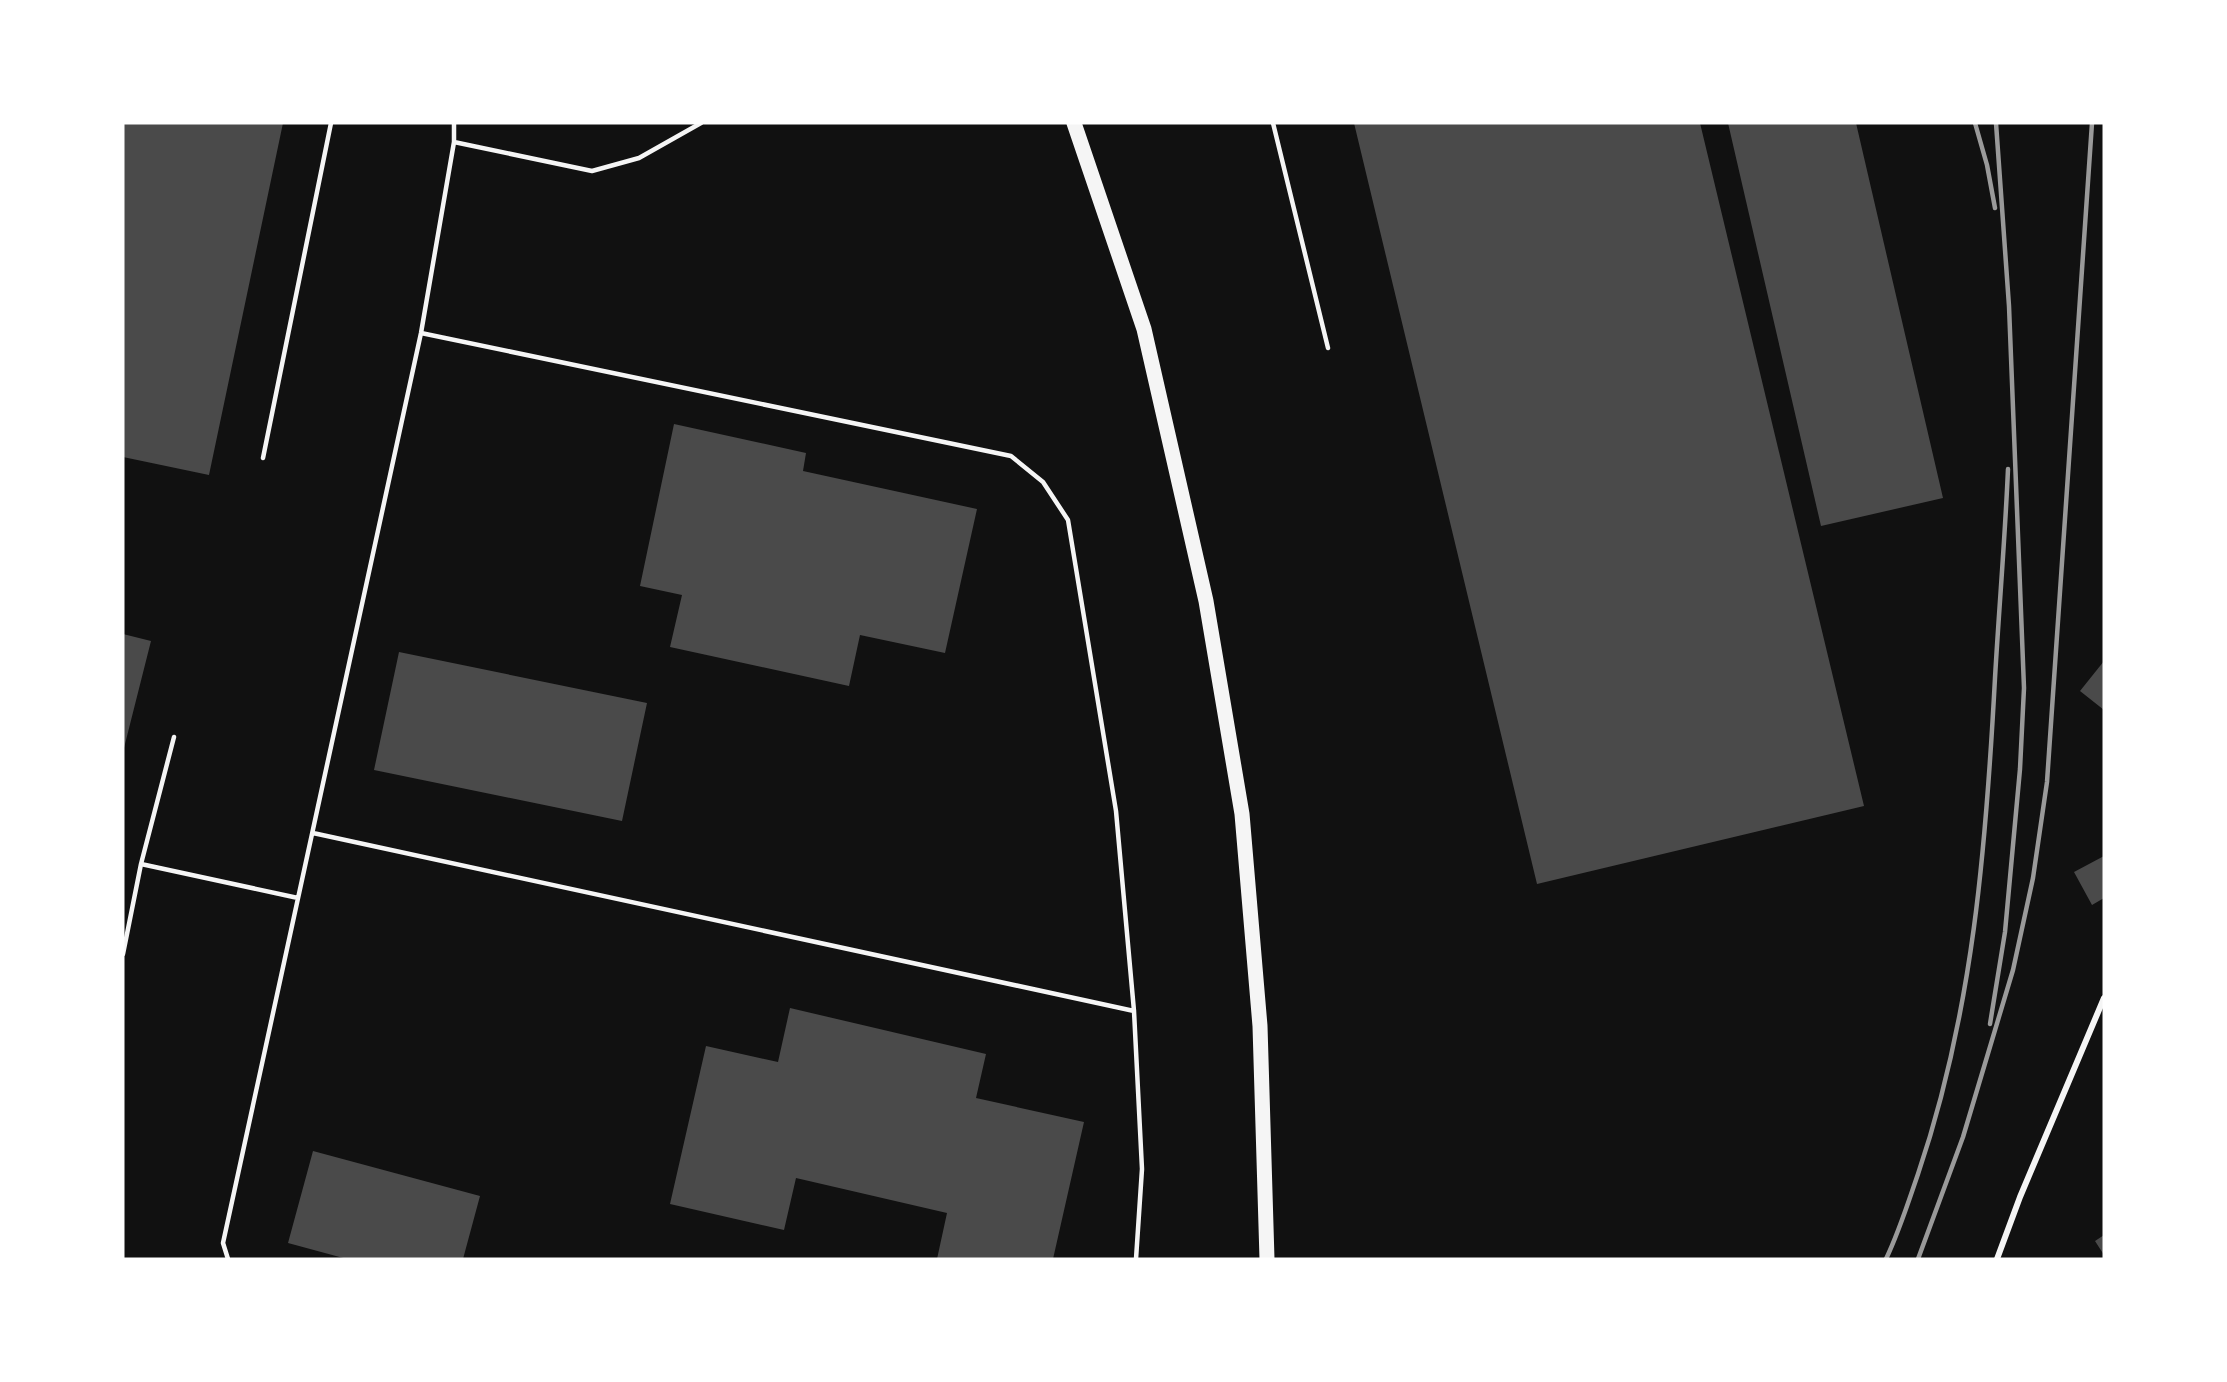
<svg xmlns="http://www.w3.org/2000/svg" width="2227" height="1382" font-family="Manrope,sans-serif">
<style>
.building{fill:#4a4a4a}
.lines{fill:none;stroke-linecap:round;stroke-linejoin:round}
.service{stroke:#f5f5f5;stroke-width:4.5}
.minor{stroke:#f5f5f5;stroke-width:6}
.primary{stroke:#f5f5f5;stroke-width:15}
.rail{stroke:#9a9a9a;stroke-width:4.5}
</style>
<rect width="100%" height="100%" fill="#111"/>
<path class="building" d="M123 123H283L209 475 123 457Z
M1354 123H1700L1864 806 1537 884Z
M1728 123H1856L1943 498 1821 526Z
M674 424 806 453 803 471 977 509 945 653 860 635 849 686 670 647 682 595 640 586Z
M123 634 151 641 124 748H123Z
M399 652 647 703 622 821 374 770Z
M2104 661V710L2080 691Z
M2104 856V898L2092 905 2074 872Z
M790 1008 986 1054 976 1098 1084 1122 1053 1259H937L947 1213 796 1178 784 1230 670 1204 706 1046 778 1062Z
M313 1151 480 1196 463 1259H347L288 1243Z
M2104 1235V1255L2095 1241Z"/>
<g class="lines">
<path class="service" d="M1273 123 1328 348
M454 142 592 171 639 158 701 123
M421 333 1011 456 1043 482 1068 520 1116 811 1134 1011 1142 1169 1136 1259
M263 458 331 123
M313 833 1134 1011
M141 864 174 737
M123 954 141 864 298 898
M228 1259 223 1243 421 333 454 142V123"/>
<path class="minor" d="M1997 1259 2020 1197 2104 998"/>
<path class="primary" d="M1074 123 1144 329 1206 601 1242 814 1260 1026 1267 1259"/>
<path class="rail" d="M1975 123 1987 165 1995 208
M1990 1024 2005 932 2020 769 2024 688 2009 306 1996 123
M1886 1259C1899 1232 1908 1203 1918 1174 1973 1012 1986 847 1995 678 1999 608 2005 539 2008 469
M1918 1259 1963 1137 2013 970 2033 878 2047 782 2092 123"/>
</g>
<rect width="2227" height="1382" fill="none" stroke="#ffffff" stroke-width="249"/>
</svg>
